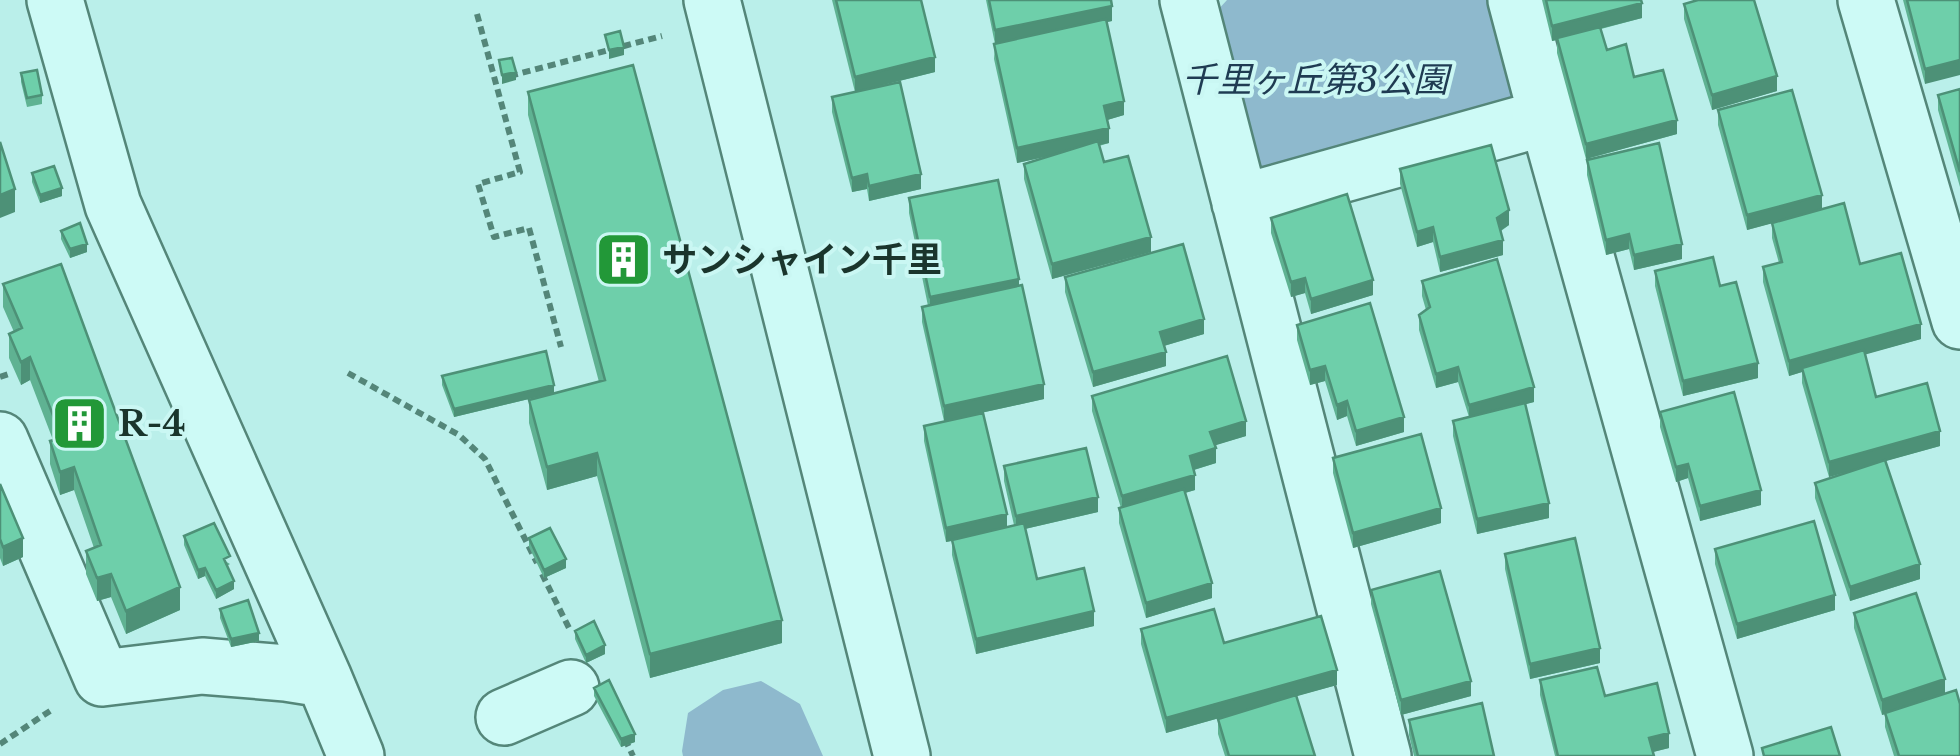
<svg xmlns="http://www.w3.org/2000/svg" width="1960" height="756" font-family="'Libre Baskerville','Noto Sans JP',serif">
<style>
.green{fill:#8eb9cd}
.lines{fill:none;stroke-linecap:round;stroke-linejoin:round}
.minor-casing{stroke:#548679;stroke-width:60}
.path{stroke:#548679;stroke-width:6;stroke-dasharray:8 5;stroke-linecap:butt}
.minor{stroke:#cdfaf6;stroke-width:55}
.wall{fill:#5fb292}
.shaded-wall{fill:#4d9177}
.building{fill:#6ecfaa;stroke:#4d9177;stroke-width:2.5}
.labels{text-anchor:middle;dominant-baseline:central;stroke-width:8;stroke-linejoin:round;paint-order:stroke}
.park-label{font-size:35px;font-style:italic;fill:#1f3b52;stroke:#caf7f3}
.poi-label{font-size:35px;font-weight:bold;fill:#1a352c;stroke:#caf7f3;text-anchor:start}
</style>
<rect width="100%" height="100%" fill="#baefea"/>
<path class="green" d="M1227 0H1491L1521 104 1257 176 1216 12Z
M761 681 800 704 823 756H683L682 751 688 713 723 690Z"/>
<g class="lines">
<defs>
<path id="minor" d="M55 0 113 205 324 679 356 756
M712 0 902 756
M1188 0 1383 756
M1516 0 1547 117 1725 756
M1866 0 1960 321
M1240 203 1547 117
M0 440 102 678 202 666 286 673 324 679
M504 717 571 688"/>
</defs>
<use href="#minor" class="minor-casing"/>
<path class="path" d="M477 14 520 172 478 184 494 237 529 228 561 347
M510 76 662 36
M348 373 459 435 485 459 537 563
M0 377 9 374
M542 574 570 630
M625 739 633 756
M0 744 53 709"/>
<use href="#minor" class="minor"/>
</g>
<path class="wall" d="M832 0H921L935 72 855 92Z
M986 0H1111L1112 21 1107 22 1124 115 1107 120 1109 143 1099 146 1104 162 1151 252 1052 279 1024 179V164L1049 156 1017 163 994 59 995 44Z
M1542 0H1641L1642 18 1601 29 1607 50 1634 77 1677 134 1586 159 1557 53V40L1552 41Z
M1903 0H1960L1925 84Z
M1684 4 1777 91 1712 110 1684 19Z
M21 73 42 95V104L27 107 21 82Z
M1960 89V187L1938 110V95Z
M528 92 782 643 650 678 597 476 547 490 529 423V400L599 382 528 115Z
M832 97 921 189 869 201 867 189 852 192 832 112Z
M1718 110 1822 209 1860 264 1921 339 1865 354 1876 397 1940 446 1885 461 1920 579 1850 601 1815 498V483L1850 471 1829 477 1802 383V372L1789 376 1763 282V267L1779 263 1772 238V223L1747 230 1718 125Z
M1587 160 1682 259 1634 270 1629 249 1606 255 1587 175Z
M1400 169 1509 225 1501 231 1503 255 1440 272 1433 242 1417 247 1400 184Z
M32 173 62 196 40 203 32 182Z
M909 198 1019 286 1044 399 944 421 922 322V307L928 306 909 213Z
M1271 218 1373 295 1311 314 1305 293 1291 297 1271 233Z
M61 231 87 252 70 258 61 239Z
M1655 271 1758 378 1683 396 1655 286Z
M1065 277 1204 334 1164 346 1166 366 1093 387 1065 292Z
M1422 281 1534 402 1525 404 1549 518 1477 534 1453 436V421L1469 417 1458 382 1436 388 1419 330V315L1426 310 1422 296Z
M3 284 180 610 126 634 111 597 97 601 86 574V551L94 548 74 490 60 495 50 464V441L53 440 30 380 21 385 9 358V334L14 332 3 307Z
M1297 325 1404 432 1356 446 1347 416 1337 420 1325 381 1310 385 1297 340Z
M442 376 554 393 454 417 442 385Z
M1092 396 1246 436 1215 445 1216 463 1194 470 1195 490 1185 493 1212 598 1146 618 1119 523V508H1121L1092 411Z
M1660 412 1761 505 1700 521 1688 478 1676 482 1660 427Z
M924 426 1007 527 1014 525 1004 481V466L1098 512 1025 529 1037 579 1094 626 976 654 952 555V541L946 542 924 441Z
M1333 458 1441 523 1353 548 1333 473Z
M0 484 23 557 3 566 0 558Z
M184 536 230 564 227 566 234 589 216 599 205 576 198 579 184 545Z
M529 538 566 568 544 578 529 547Z
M1715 549 1835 610 1737 639 1715 564Z
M1505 554 1600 663 1530 679 1505 569Z
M1371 590 1471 696 1401 715 1371 604Z
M220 609 259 641 231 647 220 618Z
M1854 613 1945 694 1960 756H1894L1885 727V714L1882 715 1854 628Z
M1141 629 1224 643 1337 685 1296 696 1315 756H1225L1218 734V719L1251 709 1166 733 1141 644Z
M575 631 605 654 586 663 575 639Z
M1540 680 1605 696 1669 748 1653 752 1654 756H1555L1540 695Z
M594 688 635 742 621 747 594 696Z
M1409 720 1494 756H1414L1409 735Z"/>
<path class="shaded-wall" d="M1642 3V18L1552 41V26Z
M1112 6V21L995 45V30Z
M624 47V55L609 59V50Z
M935 57V72L855 92V77Z
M1960 60V75L1925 84V69Z
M516 72V80L502 84V75Z
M1777 76V91L1712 110V95Z
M1124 101V115L1104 121V106Z
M1677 120V134L1586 159V144Z
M1109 128V143L1017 163V148Z
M867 174V189L852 192V178Z
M921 174V189L869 201V186Z
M62 188V196L40 203V195Z
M15 189V212L0 218V195Z
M1822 195V210L1747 230V215Z
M1509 210V225L1497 233V218Z
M1433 227V242L1417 247V232Z
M1629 234V249L1606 255V240Z
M1151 237V252L1052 279V264Z
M1503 240V255L1440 272V257Z
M87 244V252L70 258V249Z
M1682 244V259L1634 270V255Z
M1305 278V293L1291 297V282Z
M1019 279V294L930 312V297Z
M1373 280V295L1311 314V299Z
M1204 319V334L1160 347V332Z
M1921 324V339L1803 372 1802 368V372L1789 376V361Z
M1166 352V366L1093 387V372Z
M30 357V380L21 385V362Z
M1758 363V378L1683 396V381Z
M1325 366V381L1310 385V370Z
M1458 367V382L1436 388V374Z
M1044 384V399L944 421V406Z
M554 385V393L454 417V409Z
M1534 387V402L1469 420V405Z
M1347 401V416L1337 420V405Z
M1404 417V432L1356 446V431Z
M1246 421V436L1210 447V432Z
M1940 431V446L1829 477V462Z
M1216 448V463L1190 471V456Z
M597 453V476L547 490V467Z
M1688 464V478L1676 482V467Z
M74 467V490L60 495V472Z
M1195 475V490L1122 511V496Z
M1761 490V505L1700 521V506Z
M1098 497V512L1016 531V516Z
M1549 503V518L1477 534V519Z
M1441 508V523L1353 548V533Z
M1007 514V529L946 542V528Z
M23 538V557L3 566V547Z
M566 559V568L544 578V570Z
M1920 564V579L1850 601V587Z
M205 568V576L198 579V570Z
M111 574V597L97 601V578Z
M234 581V589L216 599V590Z
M1212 583V598L1146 618V603Z
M180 587V610L126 634V611Z
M1835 595V610L1737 639V624Z
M1094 611V626L976 654V639Z
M782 620V643L650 678V654Z
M259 633V641L231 647V639Z
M605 645V654L586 663V655Z
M1600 648V663L1530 679V664Z
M1337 670V685L1166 733V718Z
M1945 679V694L1882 715V700Z
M1471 681V696L1401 715V700Z
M1669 733V748L1649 753V738Z
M635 734V742L621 747V739Z"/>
<path class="building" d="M836 0H921L935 57 855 77Z
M989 0H1111L1112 6 995 30Z
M1546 0H1641L1642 3 1552 26Z
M1698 0H1754L1777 76 1712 95 1684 4Z
M1907 0H1960V60L1925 69Z
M1106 19 1124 101 1104 106 1109 128 1017 148 994 44Z
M1600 27 1607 50 1626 44 1634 77 1663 70 1677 120 1586 144 1557 38Z
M620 31 624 47 609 50 605 35Z
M512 58 516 72 502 75 499 60Z
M633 65 782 620 650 654 597 453 547 467 529 400 605 380 528 92Z
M37 70 42 95 27 98 21 73Z
M900 82 921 174 869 186 867 174 852 178 832 97Z
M1960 89V172L1938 95Z
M1792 90 1822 195 1747 215 1718 110Z
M1098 141 1104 162 1128 156 1151 237 1052 264 1024 164Z
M0 142 15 189 0 195Z
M1659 143 1682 244 1634 255 1629 234 1606 240 1587 160Z
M1491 145 1509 210 1497 218 1503 240 1440 257 1433 227 1417 232 1400 169Z
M54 166 62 188 40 195 32 173Z
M998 180 1019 279 930 297 909 198Z
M1347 194 1373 280 1311 299 1305 278 1291 282 1271 218Z
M1844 203 1860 264 1901 253 1921 324 1789 361 1763 267 1782 262 1772 223Z
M80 223 87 244 70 249 61 231Z
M1183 244 1204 319 1160 332 1166 352 1093 372 1065 277Z
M1713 257 1720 286 1736 282 1758 363 1683 381 1655 271Z
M1497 259 1534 387 1469 405 1458 367 1436 374 1419 315 1430 307 1422 281Z
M61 264 180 587 126 611 111 574 97 578 86 551 101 545 74 467 60 472 50 441 62 438 30 357 21 362 9 334 22 328 3 284Z
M1022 285 1044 384 944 406 922 307Z
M1370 303 1404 417 1356 431 1347 401 1337 405 1325 366 1310 370 1297 325Z
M1864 350 1876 397 1927 383 1940 431 1829 462 1802 368Z
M546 351 554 385 454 409 442 376Z
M1227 356 1246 421 1210 432 1216 448 1190 456 1195 475 1122 496 1092 396Z
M1734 392 1761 490 1700 506 1688 464 1676 467 1660 412Z
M1525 403 1549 503 1477 519 1453 421Z
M983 413 1007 514 946 528 924 426Z
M1421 434 1441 508 1353 533 1333 458Z
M1086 448 1098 497 1016 516 1004 466Z
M1885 460 1920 564 1850 587 1815 483Z
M0 484 23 538 3 547 0 539Z
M1184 489 1212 583 1146 603 1119 508Z
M1814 521 1835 595 1737 624 1715 549Z
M214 523 230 556 224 559 234 581 216 590 205 568 198 570 184 536Z
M1024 523 1037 579 1084 568 1094 611 976 639 952 540Z
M550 528 566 559 544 570 529 538Z
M1575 538 1600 648 1530 664 1505 554Z
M1440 571 1471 681 1401 700 1371 590Z
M1916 593 1945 679 1882 700 1854 613Z
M248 600 259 633 231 639 220 609Z
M1214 609 1224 643 1321 616 1337 670 1166 718 1141 629Z
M594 621 605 645 586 655 575 631Z
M1597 667 1605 696 1657 683 1669 733 1649 738 1654 756H1558L1540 680Z
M609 680 635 734 621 739 594 688Z
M1956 690 1960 704V756H1899L1885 713Z
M1296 695 1315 756H1229L1218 719Z
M1482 703 1494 756H1418L1409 720Z
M1831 727 1840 756H1764L1762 748Z"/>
<defs>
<symbol id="building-square" viewBox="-11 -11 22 22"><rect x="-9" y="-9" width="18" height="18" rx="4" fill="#229838" stroke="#caf7f3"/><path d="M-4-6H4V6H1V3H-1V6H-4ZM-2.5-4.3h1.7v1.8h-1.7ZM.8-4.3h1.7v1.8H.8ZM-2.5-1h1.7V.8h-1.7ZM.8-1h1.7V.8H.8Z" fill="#fff"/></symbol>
</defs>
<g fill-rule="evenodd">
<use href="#building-square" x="592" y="228" width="63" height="63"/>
<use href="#building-square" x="48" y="392" width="63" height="63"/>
</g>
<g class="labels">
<g class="park-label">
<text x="1315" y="79">千里ヶ丘第3公園</text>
</g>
<g class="poi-label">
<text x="662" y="259">サンシャイン千里</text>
<text x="118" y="423">R-4</text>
</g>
</g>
</svg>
